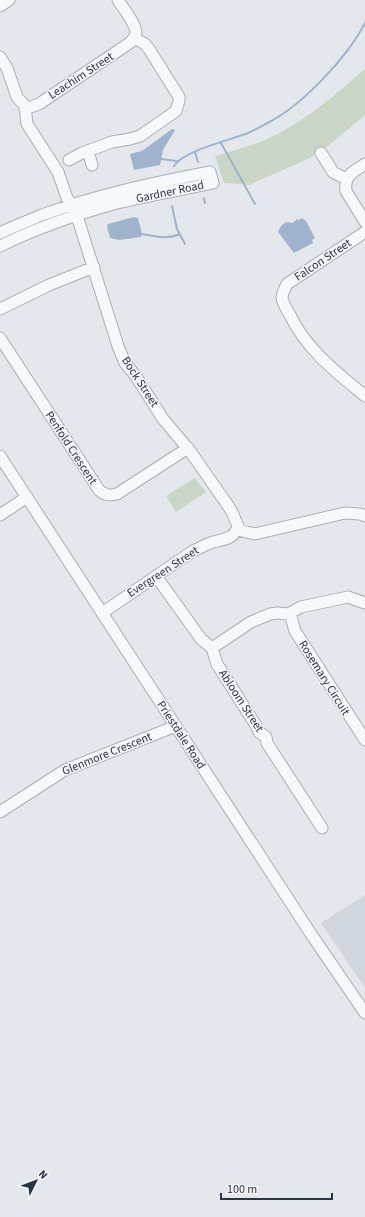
<svg xmlns="http://www.w3.org/2000/svg" width="365" height="1217" font-family="'Source Sans 3',sans-serif">
<style>
.built{fill:#d2d6de}
.green{fill:#c9d6c5}
.water{fill:#9fb4cc}
.lines{fill:none;stroke-linecap:round;stroke-linejoin:round}
.stream{stroke:#9fb4cc;stroke-width:2}
.minor-casing{stroke:#a9aeb7;stroke-width:13}
.minor{stroke:#f7f8fa;stroke-width:11}
.labels{text-anchor:middle;dominant-baseline:central;stroke-width:3;stroke-linejoin:round;paint-order:stroke}
.street-label{font-size:12px;fill:#2b3445;stroke:#f4f6f9}
</style>
<rect width="100%" height="100%" fill="#e4e7ec"/>
<path class="built" d="M365 895V988L321 923Z"/>
<path class="green" d="M365 69V115L328 146 310 158 249 185 224 183 215 156C231 151 249 147 265 140 302 124 335 95 365 69Z
M195 478 206 492 176 512 166 496Z"/>
<path class="water" d="M172 129 175 130 163 150 160 165 134 170 130 154 142 151Z
M134 217 138 218 142 234 141 237 119 240 110 238 107 227 108 224Z
M302 218 306 221 315 238 312 240 313 243 294 253 278 232 281 226 286 222 293 223 297 219 299 220Z"/>
<g class="lines">
<path class="stream" d="M221 143 255 204
M195 152 198 162
M161 159 177 161
M174 166C182 151 231 140 248 133 257 129 265 124 273 120 305 102 348 56 365 23
M204 198 205 203
M172 206 177 229 185 244
M142 234C155 236 167 240 180 234"/>
<defs>
<path id="minor" d="M0 6 9 0
M0 57 7 68 17 97 25 106 27 124 58 172 67 198 77 216 118 346 125 363 135 375 163 419 190 451 231 510 238 526C234 539 225 539 213 542 206 544 200 548 193 551L102 613
M25 109 39 104 131 42C133 39 135 37 136 33 136 24 123 8 118 0
M88 151 92 165
M321 153 333 172 346 179
M69 160 82 153 112 142 130 139 140 136 176 111 179 101V97L149 49 145 44 134 38
M365 164C353 172 344 175 346 191L365 222
M365 232 287 284C285 288 282 293 282 298 283 304 287 310 290 315 306 349 336 372 365 396
M0 233C14 226 28 221 42 215 97 195 153 183 210 172L213 183C181 190 149 195 117 203 77 214 37 228 0 246
M0 309 49 285 94 267
M0 338 99 490C105 495 109 496 117 494L188 448
M0 456 311 934 365 1013
M0 515 27 497
M237 530 255 534 345 513 360 514 365 516
M156 576 201 639 212 648 217 664 257 727 259 732 266 737 267 743 322 828
M290 613 295 631 365 740
M212 648 251 622 270 614 277 613 288 614 301 607 348 597 365 603
M0 812 65 770 176 726"/>
</defs>
<use href="#minor" class="minor-casing"/>
<use href="#minor" class="minor"/>
</g>
<g class="labels">
<g class="street-label">
<text transform="translate(81 76) rotate(-33)">Leachim Street</text>
<text transform="translate(170 192) rotate(-12)">Gardner Road</text>
<text transform="translate(323 260) rotate(-34)">Falcon Street</text>
<text transform="translate(140 382) rotate(57)">Bock Street</text>
<text transform="translate(71 448) rotate(57)">Penfold Crescent</text>
<text transform="translate(163 572) rotate(-33)">Evergreen Street</text>
<text transform="translate(324 678) rotate(58)">Rosemary Circuit</text>
<text transform="translate(241 701) rotate(57)">Abloom Street</text>
<text transform="translate(181 735) rotate(57)">Priestdale Road</text>
<text transform="translate(107 754) rotate(-22)">Glenmore Crescent</text>
</g>
</g>
<g transform="translate(36 1181) rotate(48)" stroke="#f4f6f9" stroke-width="3" paint-order="stroke">
<path d="M0-3L7 15L0 10L-7 15Z" fill="#2b3445"/>
<text y="-6" font-size="11" font-weight="bold" text-anchor="middle" fill="#2b3445">N</text>
</g>
<path d="M221 1193v6h111v-6" fill="none" stroke="#2b3445" stroke-width="2"/>
<text x="227" y="1193" font-size="12" fill="#2b3445" stroke="#f4f6f9" stroke-width="3" paint-order="stroke">100 m</text>
</svg>
